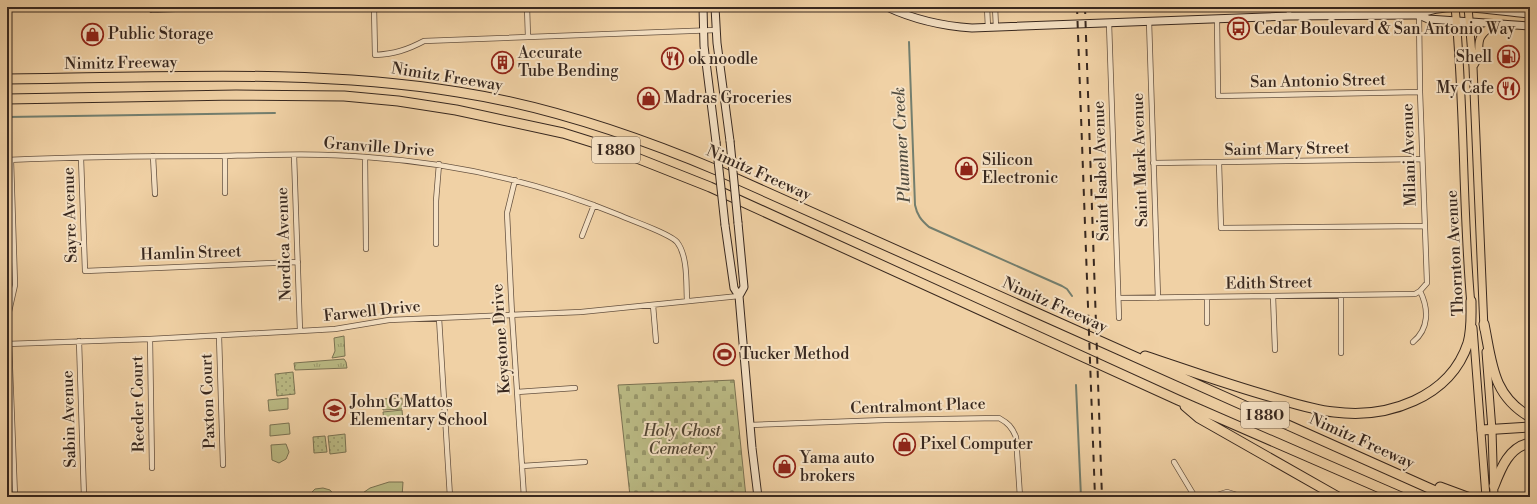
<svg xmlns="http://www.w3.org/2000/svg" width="1537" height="504" font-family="'Libre Bodoni',serif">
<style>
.grass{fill:url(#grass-tufts);stroke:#7a7252}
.cemetery{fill:url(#cemetery-stones);stroke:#7a7252}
.park{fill:url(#park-dots);stroke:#7a7252}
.pitch{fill:#bbbb85;stroke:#7a7252}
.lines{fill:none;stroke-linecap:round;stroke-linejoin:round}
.stream{stroke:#737e6e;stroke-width:2}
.minor-casing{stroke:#665240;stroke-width:6}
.secondary-casing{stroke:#38281f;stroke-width:9}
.primary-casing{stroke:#38281f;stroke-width:9}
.motorway-casing{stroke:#38281f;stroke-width:11}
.minor{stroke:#f5e1c4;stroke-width:4.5}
.secondary{stroke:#f5e1c4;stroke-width:7}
.primary{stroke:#f0d1a5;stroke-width:7}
.motorway{stroke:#f0d1a5;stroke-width:9}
.rail{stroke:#38281f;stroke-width:2;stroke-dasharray:7 7;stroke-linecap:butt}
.secondary-bridge-casing{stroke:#38281f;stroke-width:9;stroke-linecap:butt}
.secondary-bridge{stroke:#f5e1c4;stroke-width:7}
.labels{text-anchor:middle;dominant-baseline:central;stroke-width:4;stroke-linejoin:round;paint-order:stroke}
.shield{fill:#f5e1c4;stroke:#716050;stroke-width:1}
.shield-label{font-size:15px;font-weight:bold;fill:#38281f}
.poi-label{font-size:16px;fill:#38281f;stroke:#f5e1c4;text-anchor:start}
.street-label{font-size:16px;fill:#38281f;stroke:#f5e1c4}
.park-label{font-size:16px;font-style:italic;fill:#524533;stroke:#f5e1c4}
.water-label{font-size:17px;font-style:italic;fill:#514c40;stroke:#f5e1c4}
</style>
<defs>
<pattern id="grass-tufts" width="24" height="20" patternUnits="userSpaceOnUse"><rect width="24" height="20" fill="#bbbb85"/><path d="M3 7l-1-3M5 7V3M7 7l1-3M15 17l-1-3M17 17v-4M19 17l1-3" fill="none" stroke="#99986c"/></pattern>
<pattern id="cemetery-stones" width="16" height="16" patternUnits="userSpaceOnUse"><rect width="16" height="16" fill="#bbbb85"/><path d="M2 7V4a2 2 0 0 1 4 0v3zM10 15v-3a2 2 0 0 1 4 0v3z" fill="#99986c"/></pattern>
<pattern id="park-dots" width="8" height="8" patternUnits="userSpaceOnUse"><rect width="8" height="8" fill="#bbbb85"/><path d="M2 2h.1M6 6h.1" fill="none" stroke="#99986c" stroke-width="1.8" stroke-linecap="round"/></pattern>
</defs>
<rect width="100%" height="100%" fill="#f0d1a5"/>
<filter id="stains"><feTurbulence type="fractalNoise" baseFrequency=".005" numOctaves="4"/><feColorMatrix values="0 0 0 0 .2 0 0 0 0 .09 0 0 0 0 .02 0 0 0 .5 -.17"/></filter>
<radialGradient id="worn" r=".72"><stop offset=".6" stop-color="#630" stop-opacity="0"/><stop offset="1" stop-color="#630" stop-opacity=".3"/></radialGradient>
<path class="grass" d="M344 336 345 356 332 358 335 351 334 338Z
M344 359 346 362 347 368 295 370 294 363Z"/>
<path class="cemetery" d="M734 380 746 497H625L630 496 618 385Z"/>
<path class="park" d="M293 372 295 394 277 396 275 374Z
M345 434 346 452 330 454 328 436Z
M325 436 327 452 314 453 313 437Z"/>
<path class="pitch" d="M288 398V409L269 411 268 400Z
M402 398V409L383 410 382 399Z
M402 410 403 421 384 423 383 412Z
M289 423 290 434 270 436V425Z
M286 444 289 452 286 459 279 463 272 460 271 445Z
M389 482H403L402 497H357L370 488Z
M323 488 330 490 336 497H307L315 489Z"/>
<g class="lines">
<path class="stream" d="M909 42 915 205C917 215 921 220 929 227L1062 286 1067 289 1072 296
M7 117 275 113
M1076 385 1081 497"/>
<defs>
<path id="minor" d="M374 7 375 55C394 54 407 50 424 41L716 30
M527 7 528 37
M987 7 988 28
M995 7 996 27
M1289 7V16
M152 10 223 7
M1217 19 1218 96 1420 92
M1149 21 1158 298
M1109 23 1119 318
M294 155 300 331
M153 156 155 194
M365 157 366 249
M81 158 85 271 298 262
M7 160C77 157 146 156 216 156 266 155 316 153 366 157 453 163 539 182 619 215 632 221 669 233 677 242 688 256 686 283 687 300
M11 160 15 285 8 316 15 497
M1153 163 1422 159
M1219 163 1221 228 1424 226
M515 180 507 213 512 315 524 497
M225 193V156
M582 236 594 205
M436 244V201L439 164
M1529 292 1530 295
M1341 295V353
M1273 296 1275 350
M1119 298 1415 294 1420 291 1427 283 1420 92 1419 15
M653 305 656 341
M439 318 450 497
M1207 323V297
M219 336 223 465
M150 339 152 468
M79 341 84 497
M1413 342C1429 329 1429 309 1420 291
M7 344 150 339 300 331 335 329 389 320 581 312 739 296
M517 392 575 388
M750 425 885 420 999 418C1008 423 1012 427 1016 437L1020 497
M1174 462 1195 497
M522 466 585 462
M1211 497 1227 492 1243 497"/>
<path id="secondary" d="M703 7 704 46 716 142
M715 7 717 43 730 141
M887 7C915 20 942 26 972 28L1289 16 1411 15H1419L1428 19 1530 26
M1419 15C1446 0 1498 12 1530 14
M738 223 744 287 739 296
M725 225 734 288 739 296 752 448 758 497"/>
<path id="primary" d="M1455 7C1465 106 1462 206 1471 305
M1468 7 1473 67 1484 329
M1474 65C1486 47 1468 41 1495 24
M1473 328 1486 497
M1486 352 1492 430 1494 497"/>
<path id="motorway" d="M7 79C157 78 309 68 458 92 548 106 636 136 719 171L1449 497
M7 99 236 95 344 96 398 101 456 110 563 133 614 149 710 187 1178 400 1401 497
M1484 324C1492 363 1492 395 1530 417
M1145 356C1187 370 1229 385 1272 397 1292 403 1313 410 1334 412 1387 419 1450 398 1468 343 1472 329 1471 315 1471 301
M1185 406 1199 418 1338 497
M1482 430 1530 427
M1494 486C1501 468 1509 447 1530 443
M1440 487 1467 497"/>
</defs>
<use href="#minor" class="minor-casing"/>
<use href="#secondary" class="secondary-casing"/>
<use href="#primary" class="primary-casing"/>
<use href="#motorway" class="motorway-casing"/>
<use href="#minor" class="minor"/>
<use href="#secondary" class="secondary"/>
<use href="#primary" class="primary"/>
<use href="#motorway" class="motorway"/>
<path class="rail" d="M1077 7 1095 497
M1085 7 1102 497"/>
<defs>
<path id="secondary-bridge" d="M730 141 738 223
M716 142 725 225"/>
</defs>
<use href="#secondary-bridge" class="secondary-bridge-casing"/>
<use href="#secondary-bridge" class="secondary-bridge"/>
</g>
<defs>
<symbol id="bus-ring" viewBox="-11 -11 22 22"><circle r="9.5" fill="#f5e1c4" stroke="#8f2418" stroke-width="1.5"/><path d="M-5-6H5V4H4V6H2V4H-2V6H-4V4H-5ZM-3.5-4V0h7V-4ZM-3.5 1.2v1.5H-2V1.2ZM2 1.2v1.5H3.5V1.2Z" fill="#8f2418"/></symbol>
<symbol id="shop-ring" viewBox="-11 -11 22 22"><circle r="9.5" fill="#f5e1c4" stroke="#8f2418" stroke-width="1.5"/><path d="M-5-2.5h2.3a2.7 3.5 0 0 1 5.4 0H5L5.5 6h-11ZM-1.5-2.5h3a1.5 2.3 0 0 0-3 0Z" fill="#8f2418"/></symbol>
<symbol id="fuel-ring" viewBox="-11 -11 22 22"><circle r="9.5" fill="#f5e1c4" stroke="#8f2418" stroke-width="1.5"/><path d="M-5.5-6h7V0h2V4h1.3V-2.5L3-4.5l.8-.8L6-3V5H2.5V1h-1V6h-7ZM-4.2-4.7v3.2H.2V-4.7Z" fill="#8f2418"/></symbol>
<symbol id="restaurant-ring" viewBox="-11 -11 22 22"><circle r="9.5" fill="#f5e1c4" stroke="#8f2418" stroke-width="1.5"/><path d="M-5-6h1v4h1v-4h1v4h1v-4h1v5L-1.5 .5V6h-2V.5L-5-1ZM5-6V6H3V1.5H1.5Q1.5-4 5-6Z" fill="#8f2418"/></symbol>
<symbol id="building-ring" viewBox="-11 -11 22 22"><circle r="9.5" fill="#f5e1c4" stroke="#8f2418" stroke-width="1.5"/><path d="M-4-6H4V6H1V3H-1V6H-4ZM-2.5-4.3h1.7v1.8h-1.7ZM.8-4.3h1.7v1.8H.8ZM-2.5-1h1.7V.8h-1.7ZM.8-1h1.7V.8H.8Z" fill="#8f2418"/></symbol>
<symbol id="stadium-ring" viewBox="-11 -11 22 22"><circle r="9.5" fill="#f5e1c4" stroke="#8f2418" stroke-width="1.5"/><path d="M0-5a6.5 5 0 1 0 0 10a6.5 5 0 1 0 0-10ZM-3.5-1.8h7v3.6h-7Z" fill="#8f2418"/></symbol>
<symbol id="school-ring" viewBox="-11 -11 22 22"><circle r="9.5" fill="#f5e1c4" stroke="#8f2418" stroke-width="1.5"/><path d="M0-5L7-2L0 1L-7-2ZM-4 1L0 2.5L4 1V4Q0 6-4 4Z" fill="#8f2418"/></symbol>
</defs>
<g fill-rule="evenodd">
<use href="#bus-ring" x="1226" y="16" width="25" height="25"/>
<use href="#shop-ring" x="80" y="22" width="25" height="25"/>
<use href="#fuel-ring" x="1496" y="44" width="25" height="25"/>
<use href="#restaurant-ring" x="660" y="46" width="25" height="25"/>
<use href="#building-ring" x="490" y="50" width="25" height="25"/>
<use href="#restaurant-ring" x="1496" y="76" width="25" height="25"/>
<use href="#shop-ring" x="636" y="86" width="25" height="25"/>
<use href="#shop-ring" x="954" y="156" width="25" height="25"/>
<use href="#stadium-ring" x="712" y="342" width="25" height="25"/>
<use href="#school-ring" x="322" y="398" width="25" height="25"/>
<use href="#shop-ring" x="892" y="432" width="25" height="25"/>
<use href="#shop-ring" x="772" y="454" width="25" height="25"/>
</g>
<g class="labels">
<g class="shield">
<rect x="592" y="137" width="48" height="26" rx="3"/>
<rect x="1241" y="402" width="48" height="26" rx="3"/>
</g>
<g class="shield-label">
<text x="616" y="150">I 880</text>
<text x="1265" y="415">I 880</text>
</g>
<g class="poi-label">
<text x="1254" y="29">Cedar Boulevard &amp; San Antonio Way</text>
<text x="108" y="34">Public Storage</text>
<text x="518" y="53">Accurate<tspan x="518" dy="18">Tube Bending</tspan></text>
<text x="1492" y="57" text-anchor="end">Shell</text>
<text x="688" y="59">ok noodle</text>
<text x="1494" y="88" text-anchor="end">My Cafe</text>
<text x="664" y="98">Madras Groceries</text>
<text x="982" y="160">Silicon<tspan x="982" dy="18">Electronic</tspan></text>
<text x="740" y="354">Tucker Method</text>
<text x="350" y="402">John G Mattos<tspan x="350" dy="18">Elementary School</tspan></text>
<text x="920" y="444">Pixel Computer</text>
<text x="800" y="458">Yama auto<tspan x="800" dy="18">brokers</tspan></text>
</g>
<g class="street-label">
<text transform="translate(121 63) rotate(-1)">Nimitz Freeway</text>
<text transform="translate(447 77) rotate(9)">Nimitz Freeway</text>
<text transform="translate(1318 81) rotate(-1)">San Antonio Street</text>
<text transform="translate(379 147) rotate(4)">Granville Drive</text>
<text transform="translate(1287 149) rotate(-1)">Saint Mary Street</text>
<text transform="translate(1409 155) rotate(-92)">Milani Avenue</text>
<text transform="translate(1140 160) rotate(-92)">Saint Mark Avenue</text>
<text transform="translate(1101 171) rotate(-92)">Saint Isabel Avenue</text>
<text transform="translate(759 173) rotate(24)">Nimitz Freeway</text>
<text transform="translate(70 215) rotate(-92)">Sayre Avenue</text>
<text transform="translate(284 244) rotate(-92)">Nordica Avenue</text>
<text transform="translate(191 253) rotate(-2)">Hamlin Street</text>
<text transform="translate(1455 253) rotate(-93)">Thornton Avenue</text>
<text transform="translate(1269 283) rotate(-1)">Edith Street</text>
<text transform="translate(1055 305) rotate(24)">Nimitz Freeway</text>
<text transform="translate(372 311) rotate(-6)">Farwell Drive</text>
<text transform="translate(501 339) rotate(-94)">Keystone Drive</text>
<text transform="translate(208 401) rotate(-92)">Paxton Court</text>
<text transform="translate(138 404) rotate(-91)">Reeder Court</text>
<text transform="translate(918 406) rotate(-2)">Centralmont Place</text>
<text transform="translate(69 419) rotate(-92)">Sabin Avenue</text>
<text transform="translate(1362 441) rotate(24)">Nimitz Freeway</text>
</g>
<g class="park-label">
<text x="682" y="431">Holy Ghost<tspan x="682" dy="18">Cemetery</tspan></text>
</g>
<g class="water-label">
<text transform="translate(902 145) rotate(-93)">Plummer Creek</text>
</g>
</g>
<rect width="1537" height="504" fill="none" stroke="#f0d1a5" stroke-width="24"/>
<rect x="8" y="8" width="1521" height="488" fill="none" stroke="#38281f" stroke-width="2"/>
<rect x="12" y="12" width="1513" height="480" fill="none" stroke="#38281f"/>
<rect width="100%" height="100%" filter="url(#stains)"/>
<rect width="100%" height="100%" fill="url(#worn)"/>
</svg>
